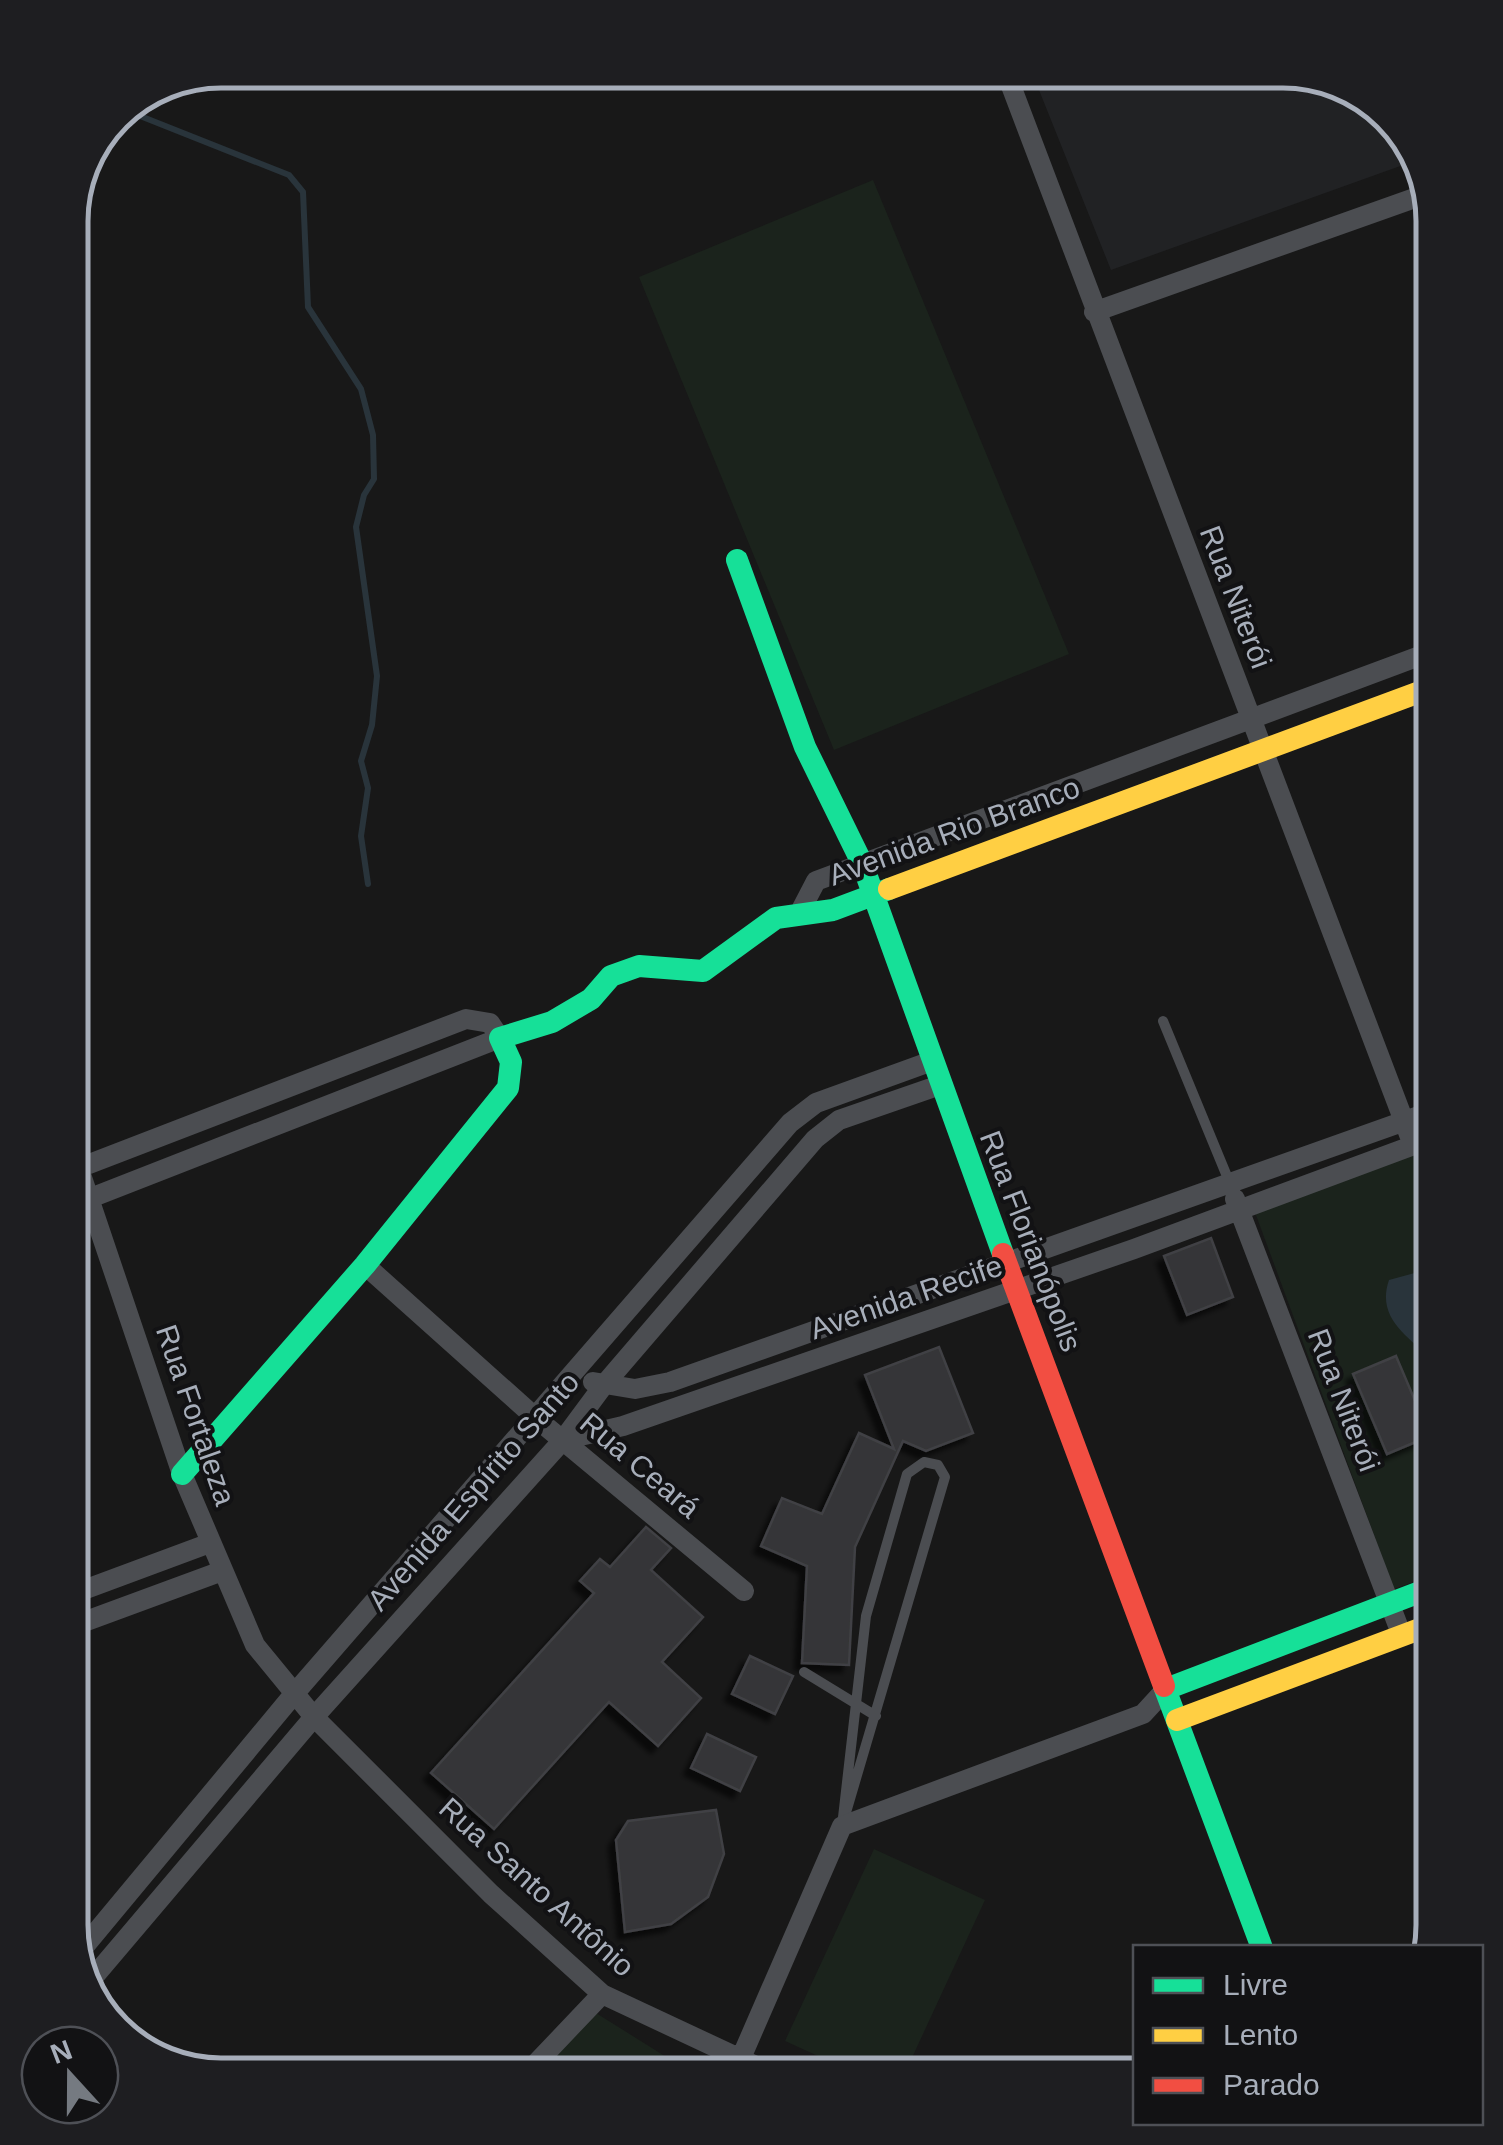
<svg xmlns="http://www.w3.org/2000/svg" width="1503" height="2145" font-family="Arial,sans-serif">
<style>
.built{fill:#212224}
.green{fill:#1b231c}
.water{fill:#29343b}
.lines{fill:none;stroke-linecap:round;stroke-linejoin:round}
.stream{stroke:#29343b;stroke-width:6}
.building{fill:#353637;stroke:#404144;stroke-width:2.5;filter:url(#shadow)}
.lane{stroke:#4b4d51;stroke-width:10}
.street{stroke:#4b4d51;stroke-width:20}
.fast{stroke:#16e098;stroke-width:22}
.slow{stroke:#ffcf43;stroke-width:22}
.jam{stroke:#f24e42;stroke-width:22}
.labels{text-anchor:middle;dominant-baseline:central;stroke-width:8;stroke-linejoin:round;paint-order:stroke}
.street-label{font-size:30px;fill:#a7aeba;stroke:#121214}
.rim{fill:none;stroke:#a7aeba;stroke-width:5}
</style>
<defs>
<filter id="shadow"><feDropShadow dx="-7" dy="7" stdDeviation="2.5" flood-color="#0009"/></filter>
</defs>
<rect width="100%" height="100%" fill="#181818"/>
<path class="built" d="M1031 70H1292L1358 90 1413 146 1417 160 1111 270Z"/>
<path class="green" d="M873 180 1069 654 834 750 639 277Z
M1433 1141V1575L1394 1589 1253 1207Z
M874 1849 985 1900 904 2075H860L785 2041Z
M596 2013 695 2075H536Z"/>
<path class="water" d="M1433 1268V1360C1407 1336 1376 1318 1389 1280Z"/>
<g class="lines">
<path class="stream" d="M120 108 289 175 303 192 308 307 361 389 373 435 374 479 364 495 356 527 377 676 372 725 361 761 368 788 361 836 368 884"/>
</g>
<path class="building" d="M1211 1238 1233 1297 1187 1315 1164 1256Z
M939 1347 973 1433 926 1451 903 1441 855 1547 849 1665 802 1663 807 1566 761 1546 782 1498 822 1514 859 1433 894 1449 865 1375Z
M1396 1356 1430 1436 1387 1454 1353 1374Z
M646 1527 671 1548 651 1570 703 1617 662 1662 701 1698 658 1746 609 1702 494 1829 431 1773 594 1593 580 1581 600 1559 610 1567Z
M750 1656 793 1676 775 1714 732 1694Z
M707 1734 756 1757 740 1791 691 1768Z
M716 1810 724 1854 708 1897 671 1924 625 1932 616 1840 628 1821Z"/>
<g class="lines">
<path class="lane" d="M1163 1021 1231 1186
M924 1462 938 1465 945 1477 842 1826 866 1616 907 1474Z
M804 1672 876 1716"/>
<path class="street" d="M1005 70 1413 1145
M1094 312 1426 194
M802 908 816 881 1433 651
M70 1142 182 1474 255 1645 314 1717 491 1894 602 1994 775 2075
M1235 1199 1402 1636
M70 1206 500 1038 490 1023 466 1019 71 1171
M365 1265 537 1419 744 1591
M593 1382 635 1389 670 1382 1433 1111
M563 1440 623 1426 1134 1249 1433 1138
M70 1595 210 1543
M70 1627 222 1571
M78 1954 294 1694 790 1123 816 1103 932 1061
M86 1986 314 1717 563 1440 603 1386 815 1139 839 1120 940 1085
M741 2058 842 1826 1143 1714 1166 1689
M525 2075 602 1994"/>
<path class="fast" d="M737 560 805 747 862 863 1003 1254
M182 1474 365 1265 508 1088 511 1062 500 1038 552 1022 591 999 611 976 639 966 703 971 776 918 833 910 889 889
M1164 1686 1262 1948
M1166 1689 1433 1587"/>
<path class="slow" d="M889 889 1433 687
M1177 1720 1433 1624"/>
<path class="jam" d="M1003 1254 1164 1686"/>
</g>
<g class="labels">
<g class="street-label">
<text transform="translate(1236 597) rotate(69)">Rua Niterói</text>
<text transform="translate(954 831) rotate(-20)">Avenida Rio Branco</text>
<text transform="translate(1031 1241) rotate(69)">Rua Florianópolis</text>
<text transform="translate(906 1297) rotate(-19)">Avenida Recife</text>
<text transform="translate(1344 1400) rotate(69)">Rua Niterói</text>
<text transform="translate(196 1415) rotate(71)">Rua Fortaleza</text>
<text transform="translate(640 1465) rotate(40)">Rua Ceará</text>
<text transform="translate(473 1491) rotate(-49)">Avenida Espírito Santo</text>
<text transform="translate(537 1887) rotate(42)">Rua Santo Antônio</text>
</g>
</g>
<path d="M0 0H1503V2145H0ZM221 88H1283A133 133 0 0 1 1416 221V1925A133 133 0 0 1 1283 2058H221A133 133 0 0 1 88 1925V221A133 133 0 0 1 221 88Z" fill="#1e1e21" fill-rule="evenodd"/>
<path class="rim" d="M221 88H1283A133 133 0 0 1 1416 221V1925A133 133 0 0 1 1283 2058H221A133 133 0 0 1 88 1925V221A133 133 0 0 1 221 88Z"/>
<rect x="1133" y="1945" width="350" height="180" fill="#121214" stroke="#4e5056" stroke-width="2.5"/>
<rect x="1153" y="1978" width="50" height="15" fill="#16e098" stroke="#4e5056" stroke-width="2.5"/>
<text x="1223" y="1995" font-size="30" fill="#a7aeba">Livre</text>
<rect x="1153" y="2028" width="50" height="15" fill="#ffcf43" stroke="#4e5056" stroke-width="2.5"/>
<text x="1223" y="2045" font-size="30" fill="#a7aeba">Lento</text>
<rect x="1153" y="2078" width="50" height="15" fill="#f24e42" stroke="#4e5056" stroke-width="2.5"/>
<text x="1223" y="2095" font-size="30" fill="#a7aeba">Parado</text>
<g transform="translate(70 2075) rotate(339)"><circle r="48" fill="#121214" stroke="#4e5056" stroke-width="2.5"/>
<path d="M0-8L18 38L0 25L-18 38Z" fill="#757a81"/>
<text y="-15" font-size="28" font-weight="bold" text-anchor="middle" fill="#a7aeba">N</text>
</g>
</svg>
